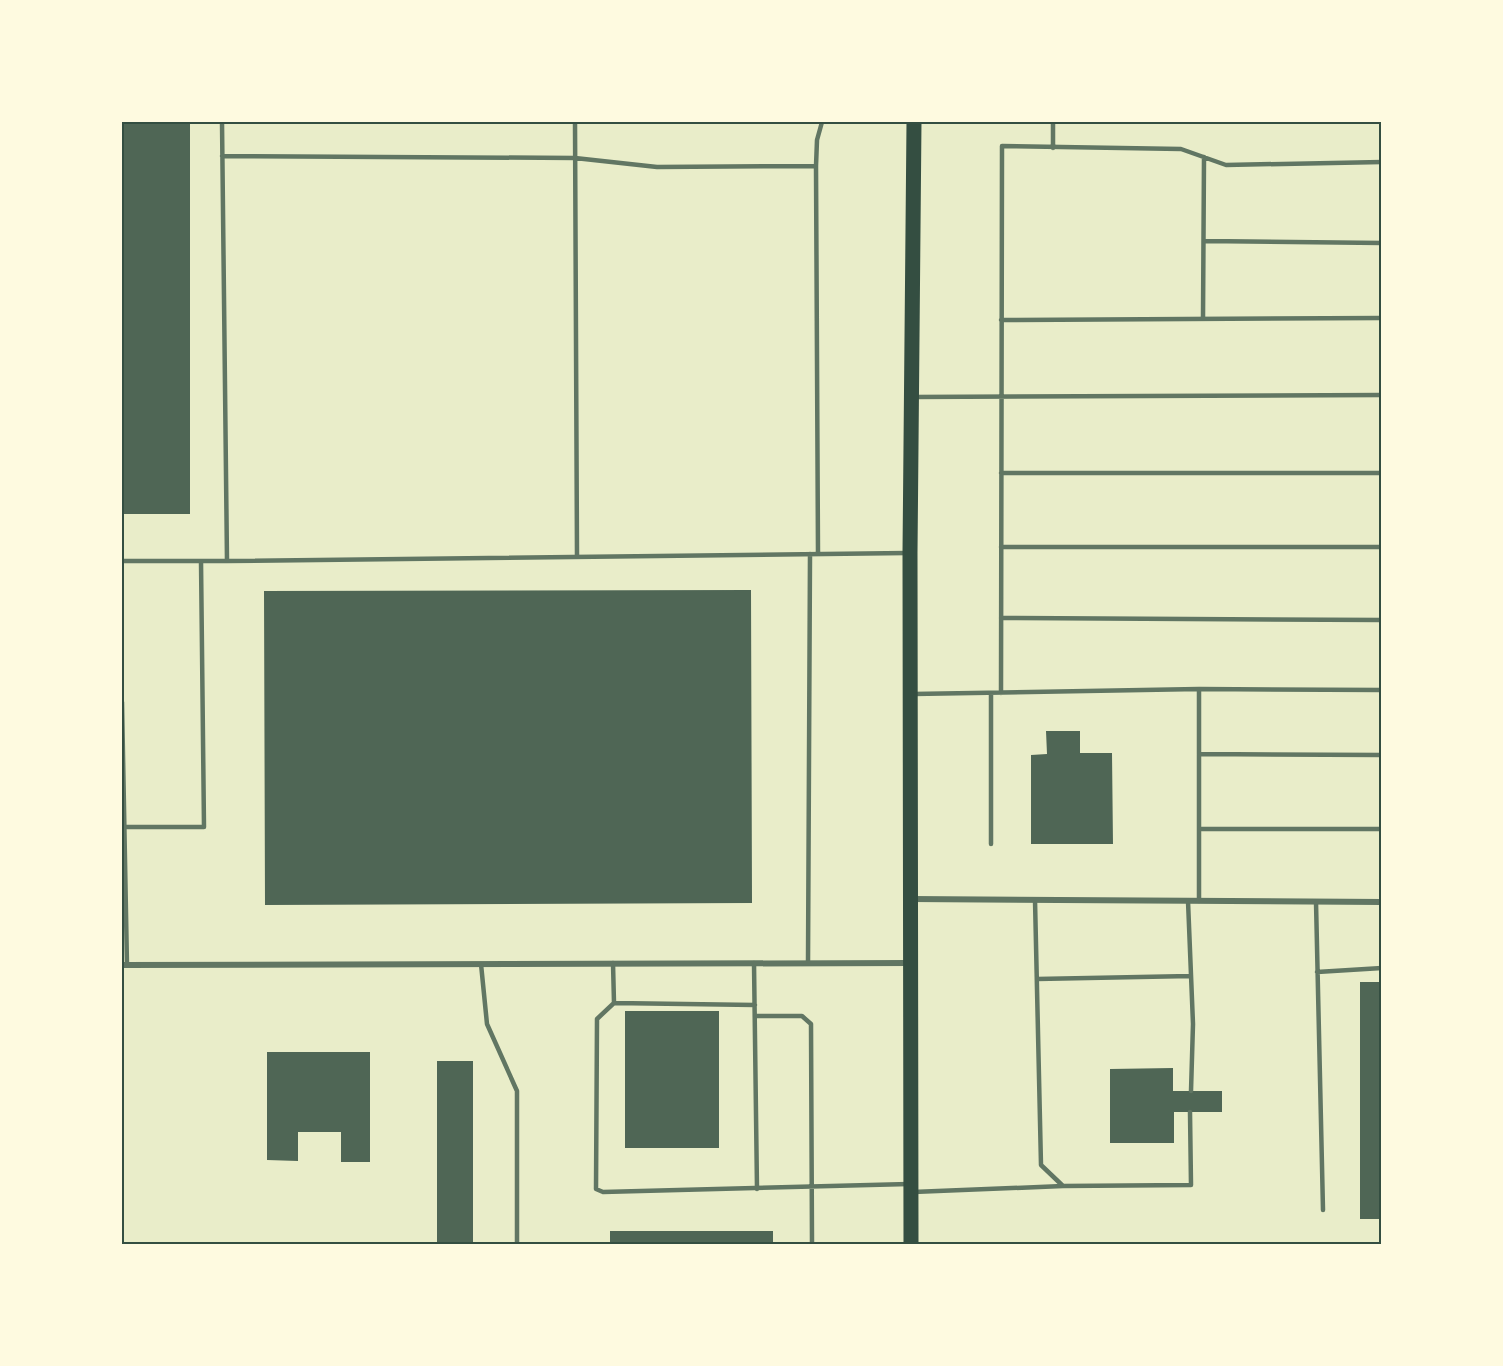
<svg xmlns="http://www.w3.org/2000/svg" width="1503" height="1366" font-family="'Nunito Sans',sans-serif">
<style>
.building{fill:#4f6655}
.lines{fill:none;stroke-linecap:round;stroke-linejoin:round}
.service{stroke:#617663;stroke-width:4.5}
.minor{stroke:#617663;stroke-width:6}
.primary{stroke:#344e41;stroke-width:15}
.neatline{fill:none;stroke:#344e41;stroke-width:2}
</style>
<rect width="100%" height="100%" fill="#e9edc9"/>
<path class="building" d="M122 122H190V514H122Z
M751 590 752 903 265 905 264 591Z
M1046 731H1080V753H1112L1113 844H1031V755L1047 754Z
M1360 982H1382V1219H1360Z
M625 1011H719V1148H625Z
M267 1052H370V1162H341V1132H298V1161L267 1160Z
M437 1061H473V1244H437Z
M1173 1068V1091H1222V1112H1174V1143H1110V1069Z
M610 1231H773V1244H610Z"/>
<g class="lines">
<path class="service" d="M222 122 227 561 907 553
M575 122 577 557
M1053 148V122
M222 156 575 158 657 167 816 166
M1204 241 1382 243
M1203 319 1204 157
M1001 320 1382 318
M913 397 1382 395
M1001 473H1382
M1001 547H1382
M818 554 816 166 817 140 822 122
M122 561H227
M1001 618 1382 620
M1199 689V901
M1001 693 1002 146 1181 149 1226 165 1382 162
M913 694 1199 689 1382 690
M122 702 127 965
M1199 754 1382 755
M124 827H204L201 561
M1199 829H1382
M991 844V693
M1035 900 1041 1165 1063 1186 1191 1185 1190 1112
M1188 901 1193 1024 1191 1091
M1316 902 1323 1210
M613 963 614 1003 597 1019 596 1189 603 1192 909 1184
M754 963 757 1189
M808 963 810 554
M481 964 487 1024 517 1091V1244
M1317 972 1382 968
M1037 979 1191 976
M614 1003 755 1005
M755 1016H802L811 1024 812 1244
M913 1192 1063 1186"/>
<path class="minor" d="M911 899 1382 902
M122 965 910 963"/>
<path class="primary" d="M911 1244 910 553 914 122"/>
</g>
<rect width="1503" height="1366" fill="none" stroke="#fefae0" stroke-width="246"/>
<rect x="123" y="123" width="1257" height="1120" class="neatline"/>
</svg>
